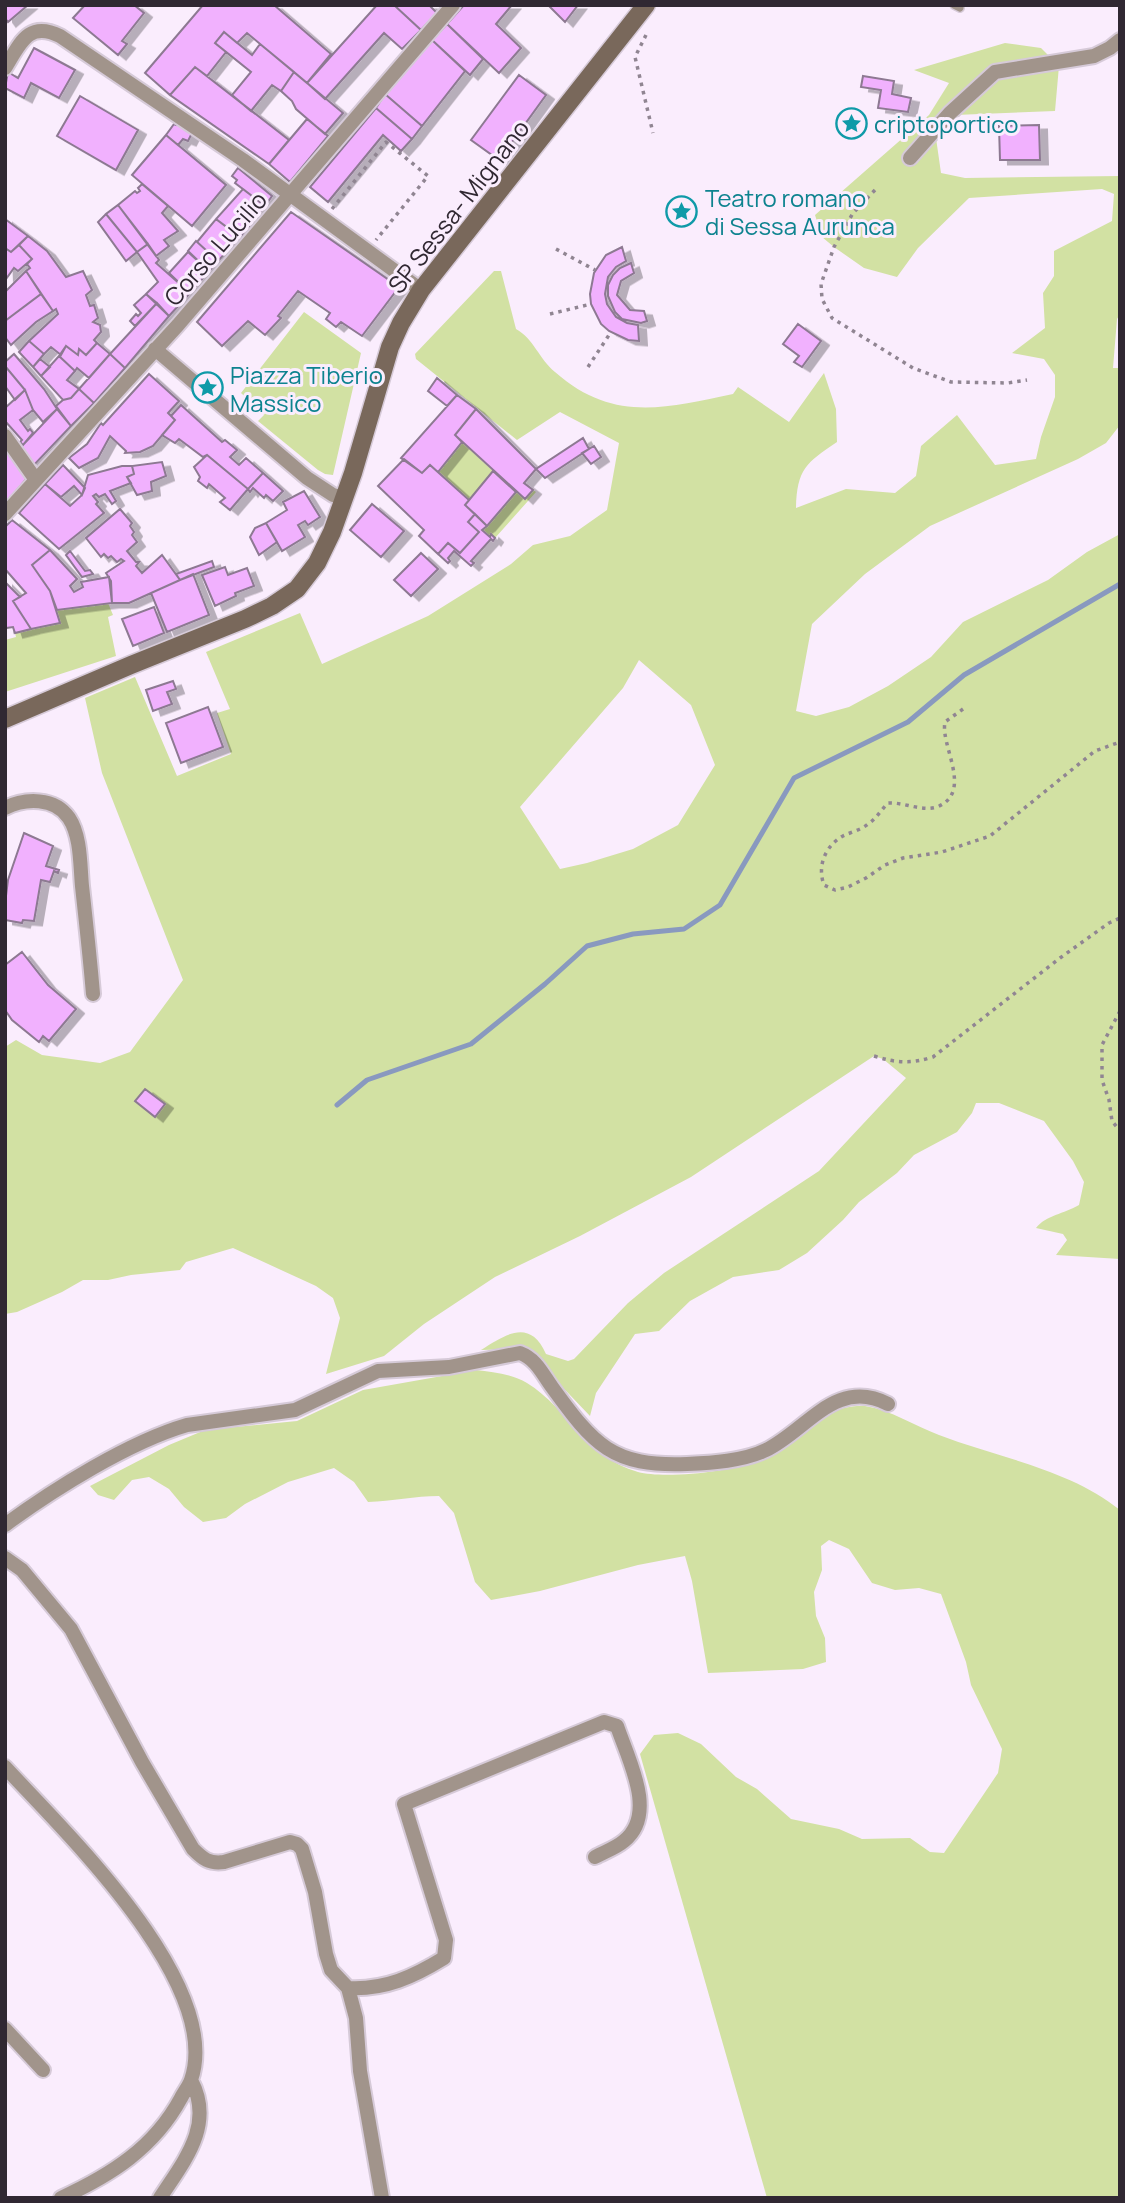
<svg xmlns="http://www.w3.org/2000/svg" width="1125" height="2203" font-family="Manrope,sans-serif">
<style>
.green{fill:#d2e1a3;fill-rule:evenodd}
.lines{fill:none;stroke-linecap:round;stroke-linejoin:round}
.stream{stroke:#8999bf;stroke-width:5}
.building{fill:#f1b1fe;stroke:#8d7992;stroke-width:2;filter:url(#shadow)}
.lane-casing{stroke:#d6cad8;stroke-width:10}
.street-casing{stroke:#d6cad8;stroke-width:18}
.secondary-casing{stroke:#d6cad8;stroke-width:21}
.path{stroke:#908592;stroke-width:3.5;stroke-dasharray:3.5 5;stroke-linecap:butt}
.lane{stroke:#a1948b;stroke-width:7}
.street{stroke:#a1948b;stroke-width:14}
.secondary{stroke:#79685b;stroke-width:18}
.labels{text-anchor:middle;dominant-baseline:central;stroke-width:6;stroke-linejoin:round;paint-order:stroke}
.culture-label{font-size:24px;fill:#0d838f;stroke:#faedfd;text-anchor:start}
.street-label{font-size:24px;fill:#302832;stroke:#faedfd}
</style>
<defs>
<filter id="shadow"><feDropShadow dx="8" dy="4.5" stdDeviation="0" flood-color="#0004"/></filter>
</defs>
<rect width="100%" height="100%" fill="#faedfd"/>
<path class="green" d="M1005 43 1041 48 1059 66 1055 111 955 115 936 138 941 173 965 178 1120 176V314L1117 319 1113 368H1120V425L1106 443 1078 459 930 526 865 574 812 624 796 711 816 716 849 707 888 686 931 657 963 622 1048 580 1087 552 1120 534V1259L1056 1255 1067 1240 1063 1234 1036 1228C1046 1215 1064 1214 1079 1205L1084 1182 1073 1161 1044 1121 999 1103H976L972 1113 957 1132 914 1155 897 1173 859 1202 843 1220 807 1253 779 1270 733 1277 690 1301 659 1331 635 1334 596 1393 590 1416 526 1349 481 1350C506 1334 530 1318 546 1354L568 1361 574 1359 628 1303 664 1273 819 1171 906 1078 883 1059 874 1056 691 1177 580 1236 495 1277 424 1324 384 1356 326 1374 340 1318 333 1298 316 1286 233 1248 186 1262 180 1270 131 1275 108 1280H83L62 1292 17 1312 5 1314V1047L16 1040 42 1055 100 1063 130 1052 183 980 102 773 85 698 135 677 177 776 231 754 217 713 230 709 206 652 300 613 322 664 428 616 511 564 533 545 570 536 607 510 619 443 560 412 517 440 416 359 415 354 494 271H501L516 329C534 339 539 359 555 372 613 423 665 408 733 394L738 387 789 422 824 373 836 409 837 442C806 463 797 469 796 508L846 489 895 493 916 476 921 446 957 415 995 465 1036 459 1041 437 1055 397V375L1044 359 1012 353 1045 328 1043 293 1054 276V251L1112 221 1114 194 1102 189 969 198 918 248 897 277 864 268 834 247 822 237 815 215 929 115 949 83 914 70ZM639 660 691 705 715 765 678 825 633 849 587 863 560 869 520 807 623 688Z
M304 312 361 353 333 475 325 474 318 470 258 421 264 415 241 393Z
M462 442 493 471 469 500 438 472Z
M533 490 536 492 495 538 492 535 490 537 482 530 516 492 525 499Z
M108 603 113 615 108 617 116 656 5 692V640L16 637 15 633 59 623 57 610Z
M476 1370C493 1372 512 1374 527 1383 569 1409 585 1457 638 1472 668 1480 753 1470 778 1452 798 1439 820 1413 844 1408 850 1407 859 1405 865 1406 891 1410 915 1426 939 1435 999 1458 1069 1469 1120 1510V2198H767L640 1754 654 1735 678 1733 701 1744 736 1777 757 1789 791 1819 839 1829 862 1839 910 1838 930 1852 944 1853 998 1773 1002 1749 971 1685 966 1662 941 1594 919 1588 895 1590 872 1583 849 1549 829 1540 821 1546 822 1570 814 1592 816 1616 825 1638 826 1662 803 1669 708 1673 692 1581 685 1556 638 1565 540 1591 491 1600 475 1582 454 1513 439 1496C415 1496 392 1501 368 1502L354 1482 334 1468 288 1482 245 1504 226 1518 203 1522 184 1507 169 1489 149 1477 132 1480 114 1500 98 1495 90 1486 169 1445 205 1430 297 1421 363 1390Z"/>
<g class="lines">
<path class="stream" d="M337 1105 367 1080 471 1044 545 984 587 946 633 934 684 929 720 905 794 778 908 722 964 675 1120 584"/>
</g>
<path class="building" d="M5 5H28L8 22 5 18Z
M85 5H134L144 13 122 41 127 44 118 55 73 18Z
M203 5H274L331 54 307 83 247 33 237 43 224 32 215 43 226 52 207 76 195 67 170 95 145 73Z
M377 5H394L421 30 402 49 384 33 325 99 307 83Z
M394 5H429L437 13 421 30Z
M464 5H512L496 24 521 48 499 73 447 24Z
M548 5H578L565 22Z
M447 24 483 59 470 75 432 40Z
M224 32 252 55 260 44 294 72 281 91 272 85 251 111 232 95 251 72 215 43Z
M432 40 465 71 422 126 385 94Z
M34 48 75 70 59 98 31 83 24 98 5 88 8 72 18 78Z
M195 67 289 140 269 164 170 95Z
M294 72 343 113 325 134 296 109 292 101 281 91Z
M519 75 546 95 499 160 471 140Z
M863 76 894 81 892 94 911 98 908 112 878 108 881 90 861 87Z
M385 94 422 126 412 139 376 108Z
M80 96 138 130 116 170 57 136Z
M376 108 412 139 401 151 383 135 328 202 310 187Z
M307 119 328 136 290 182 269 164Z
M178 123 192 133 188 141 183 139 178 145 166 135 174 124 176 125Z
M1039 125 1040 160H1000L999 126Z
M166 135 226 185 192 226 132 175Z
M238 168 272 196 265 206 235 183 237 180 232 176Z
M142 184 168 206 162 213 178 231 164 240 169 246 156 256 118 205 135 191 137 193 140 191 138 188Z
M243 189 265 206 240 237 216 219Z
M118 205 148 244 137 252 106 214Z
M291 212 399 287 362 336 341 322 336 327 326 319 330 313 298 291 278 316 281 318 265 335 248 321 222 346 197 322Z
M106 214 137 252 126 261 98 222Z
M5 219 28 236 11 252 5 248Z
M216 219 240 237 218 261 197 242Z
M28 236 47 251 66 277 83 271 92 290 86 295 90 306 94 305 98 318 93 322 100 325 101 332 94 340 97 343 86 355 79 349 78 355 66 346 61 355 51 347 44 354 29 341 58 314 56 309 53 311 26 271 30 268 27 264 32 259 19 245Z
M196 241 218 261 209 271 188 251Z
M148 244 159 260 156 263 190 293 169 316 146 294 158 282 137 252Z
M19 245 32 259 18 271 14 268 6 279 5 248 11 252Z
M622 247 626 261 616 267 608 277 605 294 607 304 616 317 627 323 638 325 639 341 628 340 609 331 601 324 591 304 590 294 594 273 606 255Z
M188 252 209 271 190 293 169 273Z
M631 263 634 273 621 281 617 295 630 310 644 311 647 321 641 323 622 319 615 312 608 296V285L613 275 620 268Z
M26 271 41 294 5 321V292Z
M41 294 53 311 36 322 11 345 5 337V321Z
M146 294 157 303 135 326 130 321 136 314 138 316 141 313 134 305Z
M157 303 169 316 125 368 110 354Z
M798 324 821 341 802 367 794 362 799 356 783 344Z
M29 341 44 354 33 367 19 352Z
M97 343 110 354 89 378 77 368 75 371 59 356 66 346 78 355 79 349 86 355Z
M14 354 44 389 57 409 43 422 33 410 25 390 5 366V362Z
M110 354 125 368 94 403 79 389Z
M59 356 75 371 67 380 79 389 71 398 63 400 41 376Z
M40 359 50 367 41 376 33 367Z
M5 366 25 390 15 400 5 386Z
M149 374 179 401 168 413 175 420 153 446 140 452 125 453 126 451 110 436 98 458 79 468 69 458 87 444 101 423 103 425Z
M437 378 457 395 447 406 428 391Z
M79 389 94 403 71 426 56 406 63 400 71 398Z
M25 390 33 410 20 420 28 431 30 429 33 433 23 445 20 442 22 440 5 421V408Z
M457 395 476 409 455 435 462 442 438 472 430 465 422 473 401 458Z
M181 405 222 442 225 440 237 450 230 457 239 465 246 458 263 473 248 489 207 455 203 457 179 439 175 443 162 435 175 420 171 416Z
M57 409 71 426 33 466 21 447Z
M476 409 536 469 524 483 533 490 525 499 455 435Z
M583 438 589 449 545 478 536 469Z
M5 444 28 477 7 502 5 499Z
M594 446 601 457 591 464 582 453Z
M207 455 248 489 230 510 220 502 225 498 209 484 207 488 198 481 200 477 194 467Z
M404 459 422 473 430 465 469 500 465 505 475 514 468 522 479 532 460 553 448 543 438 554 419 536 424 530 378 486Z
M162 462 166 476 151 482 152 491 137 495 127 477 134 474 132 466Z
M63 465 85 488 82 495 74 486 61 497 45 484Z
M122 466H132L134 474 127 477 131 483 110 491 116 501 112 504 105 494 99 497 96 494 93 496 98 502 96 504 104 513 59 549 19 513 45 484 70 506 82 495 88 475Z
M493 471 516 492 487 526 465 505Z
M263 473 283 491 273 501 266 495 264 498 253 488 250 492 248 489Z
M304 491 320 517 308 525 305 521 298 525 305 537 282 551 266 523 287 510 283 502Z
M372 504 404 531 381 557 350 530Z
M120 509 132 523 130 526 134 532 132 535 137 542 127 551 136 562H139L136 566 142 573 162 555 180 580 129 603H112L111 581 106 573 124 561 121 559 117 562 111 556 108 558 104 554 101 557 86 538Z
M475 514 487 526 482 530 490 537 491 534 495 538 493 541 491 539 471 561 474 563 471 566 454 551 448 558 450 561 448 563 438 554 448 543 460 553 479 532 468 522Z
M12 520 50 550 32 565 50 591 60 623 31 629 13 601 26 593 5 569V527Z
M266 523 277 542 259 555 250 537 255 528Z
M50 550 77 579 70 586 74 592 83 587 81 582 109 577 112 603 57 610 50 591 32 565Z
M70 551 85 571 90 570 93 574 82 577 66 555Z
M421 553 438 569 411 596 394 580Z
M212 561 214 567 180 580 176 574Z
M225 567 228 575 247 568 254 586 235 593 236 596 215 606 202 575Z
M193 574 209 615 167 632 151 593Z
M5 582 20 597 13 601 31 629 15 633 13 627 6 628Z
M154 607 164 633 133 646 122 619Z
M173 681 176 689 167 692 172 704 153 711 146 690Z
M208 707 223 747 181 763 166 723Z
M24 833 53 846 46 866 59 870 58 873 54 871 50 882 41 880 34 921 23 920 22 923 5 920V904L8 880Z
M22 952 48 985 76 1009 49 1041 43 1036 39 1042 12 1020 5 1010V965Z
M145 1089 165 1104 155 1117 135 1101Z"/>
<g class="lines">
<defs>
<path id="lane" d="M954 5 960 8"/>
<path id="street" d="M5 68C20 44 28 20 60 36L243 160 421 290
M910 158 950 113 995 72 1094 56 1110 48 1120 40
M155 349 307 478 333 495 345 498
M5 436 36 480
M5 514 178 325 453 5
M5 808C25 798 55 797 69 818 81 836 80 865 82 886 86 922 90 958 93 994
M5 1525C54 1489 129 1442 187 1425L295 1410 378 1371 449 1367 520 1353C536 1359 542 1373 552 1387 594 1445 612 1467 687 1464 711 1463 744 1461 766 1450 807 1430 836 1377 888 1404
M5 1558 22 1570 71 1629 142 1762 193 1849C203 1859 209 1864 224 1862L290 1842 297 1844 302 1849 315 1892 326 1954 331 1970 348 1988 356 2018 360 2071 382 2198
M5 1767C64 1831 224 1984 191 2080 189 2086 184 2092 181 2098 154 2148 111 2175 61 2198
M348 1988C385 1990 413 1977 444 1958L446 1940 404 1804 604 1722 617 1726C628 1759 658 1814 624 1841 616 1848 604 1852 595 1857
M5 2029 43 2070
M160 2198C184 2161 215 2125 191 2080"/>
<path id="secondary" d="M5 719 131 665 245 619 272 606 297 589 317 563 332 532 353 473 390 347 401 323 421 290 646 5"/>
</defs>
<use href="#lane" class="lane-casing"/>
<use href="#street" class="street-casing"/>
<use href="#secondary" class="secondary-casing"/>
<path class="path" d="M646 35 635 57 653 133
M875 190 853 213 834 247 821 284 822 299 832 318 913 368 951 382 1008 383 1027 380
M332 209 386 142 428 176 376 240
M556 249 595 270
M550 314 591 304
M588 367 611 332
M963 709 945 722C940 746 974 792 937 807 922 812 904 802 888 803 881 810 876 819 868 824 861 830 851 832 843 836 825 846 817 866 824 885L835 890 848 887 866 878 885 865 903 858 942 852 990 836 1095 751 1120 742
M1120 1011 1102 1045V1080L1109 1100 1112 1121 1120 1131
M874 1056C896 1063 911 1064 933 1057L1060 958 1109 923 1120 918"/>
<use href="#lane" class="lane"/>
<use href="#street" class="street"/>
<use href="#secondary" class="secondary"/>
</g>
<defs>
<symbol id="sight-ring" viewBox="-11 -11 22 22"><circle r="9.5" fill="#faedfd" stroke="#0f9aa8" stroke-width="1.5"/><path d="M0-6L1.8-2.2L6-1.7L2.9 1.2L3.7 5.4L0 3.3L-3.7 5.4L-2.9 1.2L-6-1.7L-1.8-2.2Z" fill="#0f9aa8"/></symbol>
</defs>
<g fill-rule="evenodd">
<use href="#sight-ring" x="834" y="106" width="35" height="35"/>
<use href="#sight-ring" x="664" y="194" width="35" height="35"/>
<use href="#sight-ring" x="190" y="370" width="35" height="35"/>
</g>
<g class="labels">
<g class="culture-label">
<text x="874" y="123">criptoportico</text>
<text x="705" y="197">Teatro romano<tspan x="705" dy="28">di Sessa Aurunca</tspan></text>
<text x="230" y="374">Piazza Tiberio<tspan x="230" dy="28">Massico</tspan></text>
</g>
<g class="street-label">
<text transform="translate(458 206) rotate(-52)">SP Sessa- Mignano</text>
<text transform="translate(215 248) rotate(-49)">Corso Lucilio</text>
</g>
</g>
<rect width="1125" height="2203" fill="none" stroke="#302832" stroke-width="14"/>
</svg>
